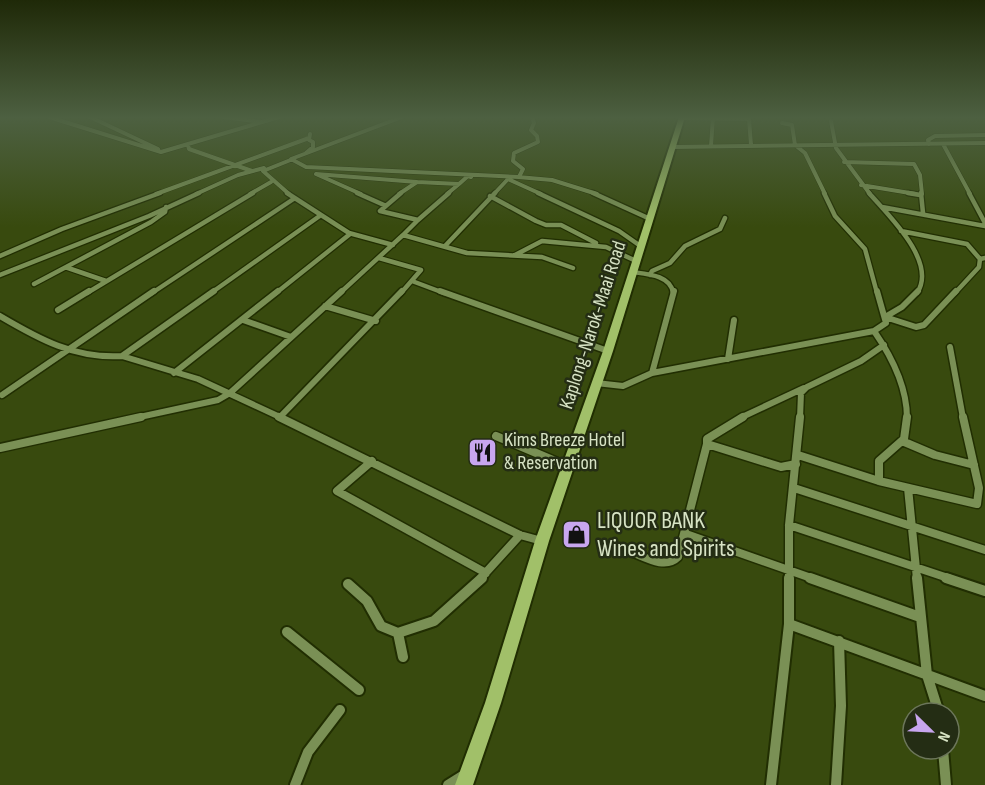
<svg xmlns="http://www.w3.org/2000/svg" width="985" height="785" font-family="'Sofia Sans Condensed',sans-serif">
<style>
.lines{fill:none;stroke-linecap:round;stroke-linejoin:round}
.minor-far4-casing{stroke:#212e02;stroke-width:5}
.minor-far3-casing{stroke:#212e02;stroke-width:7}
.minor-far2-casing{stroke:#212e02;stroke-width:9}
.minor-far1-casing{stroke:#212e02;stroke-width:11}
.minor-casing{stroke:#212e02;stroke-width:14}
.highway-casing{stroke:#212e02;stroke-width:4}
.minor-far4{stroke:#7a9055;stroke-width:4}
.minor-far3{stroke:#7a9055;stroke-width:4.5}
.minor-far2{stroke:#7a9055;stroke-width:6}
.minor-far1{stroke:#7a9055;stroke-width:8}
.minor{stroke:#7a9055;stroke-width:10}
.highway{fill:#a1c069;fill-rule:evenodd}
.labels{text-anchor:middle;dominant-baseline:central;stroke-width:5;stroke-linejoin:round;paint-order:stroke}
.street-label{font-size:20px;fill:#d7e3c4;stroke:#242d14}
.poi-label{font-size:20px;fill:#d7e3c4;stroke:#242d14;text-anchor:start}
.near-poi-label{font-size:24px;fill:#d7e3c4;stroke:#242d14;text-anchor:start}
</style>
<rect width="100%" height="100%" fill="#384a0e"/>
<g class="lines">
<defs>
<path id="minor-far4" d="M49 117 161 152 279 117
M90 117 158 149
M223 117 262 122
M402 117 291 159 306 167 519 177 523 169 513 161 514 153 538 142 537 136 531 130 534 123 532 117
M681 118 749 119 751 145
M831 121 836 148 870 194
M782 123 792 125 795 145 805 153 825 194
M929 144 928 140 935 136 985 135
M943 144 970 194
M188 145 189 149 252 171
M711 146 713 117
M672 147 985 143
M306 153 313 147V142L309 140 310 134
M844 162 914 164 920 175 922 194
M518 177 552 180 597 194
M508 179 541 194
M459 184 468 176 471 177
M861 185 916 194
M156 194 309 138
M196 194 238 175 264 168
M250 194 271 182
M289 194 263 171 293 159
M361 194 316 174 417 182
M399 194 417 182 459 184
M447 194 459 184
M494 194 508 179"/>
<path id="minor-far3" d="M287 193 349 233 393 245
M357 193 384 205
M401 193 380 211 418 220 449 193
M538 193 619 231 639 245
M593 193 648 218
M824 193 835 216 865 249 877 293
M869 193C888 215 938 262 917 293
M908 193 920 195
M921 193 923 213
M969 193 985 223
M490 196 536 221 546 225H561L596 243
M882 207 985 226
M901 231 967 244 980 259
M403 235 418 220
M445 246 495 193
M515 255 542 241 606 247 636 261
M0 256 62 229 160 193
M379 258 421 270 401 293
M68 268 106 281
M632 272C646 274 671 275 673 293
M0 275 149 216 199 193
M650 275 652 271 670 263 685 246 720 229 725 218
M412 281 444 293
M34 284 151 222 165 212 166 207
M87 293 253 193
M152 293 295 198
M211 293 321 215
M276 293 350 234
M340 293 403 235 467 253 542 257 573 268
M955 293 979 267 980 259 985 258"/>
<path id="minor-far2" d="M440 291 608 351
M325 306 376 321
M58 310 89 291
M0 316C39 339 75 359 122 356L214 291
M885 317 902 307 918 291
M885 317 916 327 924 325 956 291
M243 320 291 337
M874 331C892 357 907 386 907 418
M950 347 963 418
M122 356 198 379 282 418
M728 359 734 320
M174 373 278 291
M652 373 674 291
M596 383 623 386 652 373 874 331 886 323 877 291
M2 395 154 291
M280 417 402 291
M135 418 218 400 230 393 342 291
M740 418 804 388
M800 418 801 393 807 387 861 361 884 345"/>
<path id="minor-far1" d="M279 417 520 535 542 541
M496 436 567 466
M902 441 935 455 974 465
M707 444V439L743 417
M0 448 141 417
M798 455 879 481 977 504 979 488 963 417
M372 461 337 491 486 573
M879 481V461L904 439 907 417
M794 488 985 550
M908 488 917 579
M789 525 951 579
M686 534 814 579
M629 551C645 557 665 570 678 557L707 444 781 467 796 464
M480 579 520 535
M789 579V525L800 417"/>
<path id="minor" d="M810 578 920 617
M917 578 927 675 939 713
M946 578 985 591
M348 584 367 601 381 626 398 633 403 657
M789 624 985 696
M287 632 359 690
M398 633 434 621 482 578
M943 749 946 785
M295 785 308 752 340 710
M448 785 464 775
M771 785 789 624V578
M836 785 841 706 839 641"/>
<path id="highway" d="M679 117H685L613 351 549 541 501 703 473 785H455L485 703 535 541 603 351Z"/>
</defs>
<use href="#minor-far4" class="minor-far4-casing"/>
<use href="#minor-far3" class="minor-far3-casing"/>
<use href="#minor-far2" class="minor-far2-casing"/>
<use href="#minor-far1" class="minor-far1-casing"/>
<use href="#minor" class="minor-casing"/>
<use href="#highway" class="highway-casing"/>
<use href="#minor-far4" class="minor-far4"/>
<use href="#minor-far3" class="minor-far3"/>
<use href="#minor-far2" class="minor-far2"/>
<use href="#minor-far1" class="minor-far1"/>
<use href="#minor" class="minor"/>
<use href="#highway" class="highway"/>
</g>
<linearGradient id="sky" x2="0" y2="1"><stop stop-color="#1f2908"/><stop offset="0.52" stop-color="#4d6041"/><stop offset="1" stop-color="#4d6041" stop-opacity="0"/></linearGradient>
<rect width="985" height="227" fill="url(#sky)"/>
<defs>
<symbol id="restaurant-square" viewBox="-11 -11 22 22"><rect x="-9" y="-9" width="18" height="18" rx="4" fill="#c8a6ef" stroke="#242d14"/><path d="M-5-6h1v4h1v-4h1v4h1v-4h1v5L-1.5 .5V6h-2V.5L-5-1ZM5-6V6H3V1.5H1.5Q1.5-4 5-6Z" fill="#111"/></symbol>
<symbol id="shop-square" viewBox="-11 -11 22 22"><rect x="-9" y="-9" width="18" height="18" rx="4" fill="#c8a6ef" stroke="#242d14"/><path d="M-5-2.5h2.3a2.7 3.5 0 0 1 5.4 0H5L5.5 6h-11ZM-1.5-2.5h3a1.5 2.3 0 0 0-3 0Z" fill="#111"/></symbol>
</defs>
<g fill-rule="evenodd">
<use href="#restaurant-square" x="466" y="436" width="33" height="33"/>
<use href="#shop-square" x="560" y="518" width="33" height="33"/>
</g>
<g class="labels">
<g class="street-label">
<text transform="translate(593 325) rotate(-72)">Kaplong-Narok-Maai Road</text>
</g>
<g class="poi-label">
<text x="504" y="440">Kims Breeze Hotel<tspan x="504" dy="23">&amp; Reservation</tspan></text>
</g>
<g class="near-poi-label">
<text x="597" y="520">LIQUOR BANK<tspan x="597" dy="28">Wines and Spirits</tspan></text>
</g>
</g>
<g transform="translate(931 731) rotate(114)"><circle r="28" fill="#242d14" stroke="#6c765a" stroke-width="1.5"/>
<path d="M0-4.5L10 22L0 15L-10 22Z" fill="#c8a6ef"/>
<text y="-9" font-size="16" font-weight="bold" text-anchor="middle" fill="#d7e3c4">N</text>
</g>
</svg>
